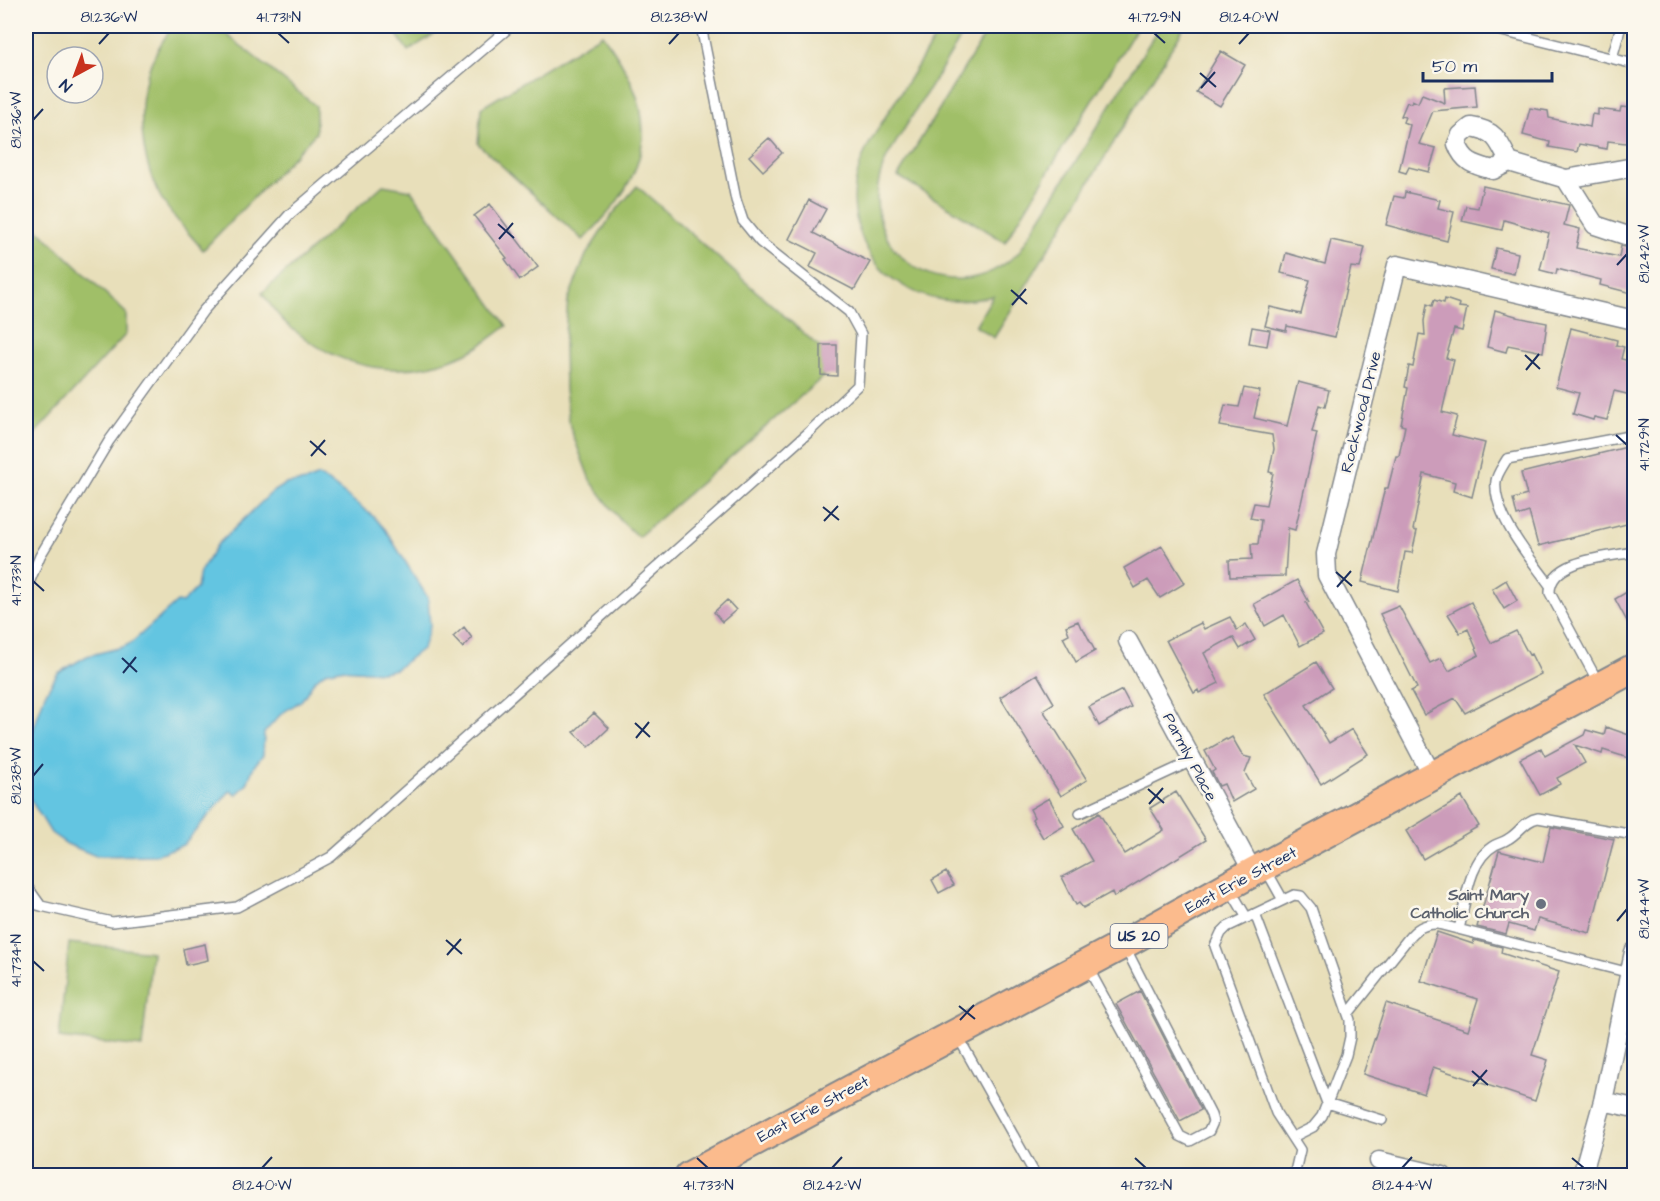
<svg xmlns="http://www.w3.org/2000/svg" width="1660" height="1201" font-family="'Architects Daughter',sans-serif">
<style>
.green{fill:#a0bf68;stroke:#5e7763;stroke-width:1.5}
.water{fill:#63c5e1;stroke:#3f7aa0;stroke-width:1.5}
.building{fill:#cc9cba}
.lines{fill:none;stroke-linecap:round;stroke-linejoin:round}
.service-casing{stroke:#82878c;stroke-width:12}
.minor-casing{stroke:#82878c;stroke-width:21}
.primary-casing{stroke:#82878c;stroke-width:32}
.service{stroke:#fff;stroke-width:9}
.minor{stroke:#fff;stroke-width:18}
.primary{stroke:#fbbb8d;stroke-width:28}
.ticks{fill:none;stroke:#1b2f5e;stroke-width:2}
.worship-dot{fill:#6b7280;stroke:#fbf7ec;stroke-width:2}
.labels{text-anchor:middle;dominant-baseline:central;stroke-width:5;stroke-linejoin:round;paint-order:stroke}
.shield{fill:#fbf7ec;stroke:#5e6b89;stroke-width:1.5}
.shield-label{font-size:15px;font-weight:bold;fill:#1b2f5e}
.street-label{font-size:16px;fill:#1b2f5e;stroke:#fbf7ec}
.worship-label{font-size:16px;font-weight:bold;fill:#5b616d;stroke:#fbf7ec;text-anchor:end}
.neatline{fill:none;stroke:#1b2f5e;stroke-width:2}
.ticks-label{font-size:15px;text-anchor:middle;fill:#1b2f5e}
</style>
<rect width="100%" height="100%" fill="#fbf7ec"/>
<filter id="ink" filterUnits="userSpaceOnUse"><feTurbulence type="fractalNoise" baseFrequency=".0167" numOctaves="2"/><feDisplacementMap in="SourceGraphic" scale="12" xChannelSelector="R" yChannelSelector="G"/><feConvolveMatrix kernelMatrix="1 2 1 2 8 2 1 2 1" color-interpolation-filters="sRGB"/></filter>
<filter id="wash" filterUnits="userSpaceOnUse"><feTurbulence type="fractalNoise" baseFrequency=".008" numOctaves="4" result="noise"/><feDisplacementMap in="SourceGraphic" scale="24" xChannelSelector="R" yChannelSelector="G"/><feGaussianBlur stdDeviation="1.35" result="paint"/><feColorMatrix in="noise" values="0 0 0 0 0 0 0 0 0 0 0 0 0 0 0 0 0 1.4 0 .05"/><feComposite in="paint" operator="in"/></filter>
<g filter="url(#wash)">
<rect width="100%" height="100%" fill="#e8dfba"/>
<path class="green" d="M173 26H216L316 106V133L203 250C189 233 171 216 160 196 139 156 134 94 156 53 161 43 167 34 173 26Z
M391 26H447L408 51Z
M942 26H968L888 155C843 245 947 322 1019 252L1160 26H1185L994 338 975 326 993 296C955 305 926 303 893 279 861 256 847 210 858 172 863 150 877 131 889 111 907 83 925 54 942 26Z
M990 26H1138L1005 242 898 176Z
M602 34C664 115 654 171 583 240L478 144 481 108Z
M383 185 411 190 507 326C494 335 480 348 465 354 402 382 341 370 289 326 278 317 270 304 262 293Z
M637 186 825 352 823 377 638 537 620 520 590 480 570 427 565 390 564 344 568 300 586 255 612 215Z
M26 218 126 313V334L31 438 26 433Z
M69 943 152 952 142 1047 59 1038Z"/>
<path class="water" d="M318 476 329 482 374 517 385 529 428 598 430 626 423 648 396 669 383 672 340 669 325 672 314 681 302 700 281 714 264 733 263 755 254 766 247 784 237 794 230 791 183 845 155 855 96 856 67 844 51 833 29 797 26 785V752L45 694 58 673 87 656 123 647 131 643 177 602 182 603 197 588 200 572 217 545 272 492 285 484 307 481Z"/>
<g id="blocks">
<path class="building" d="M1221 51 1245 65 1220 106 1196 92Z
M1475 86 1477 107 1433 111 1419 144 1436 148 1429 172 1409 167 1406 173 1399 171 1410 125 1403 122 1405 117 1401 116 1407 102 1411 103 1412 100 1418 103 1422 94 1445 103 1444 88Z
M1621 107 1633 108 1635 144 1608 141 1607 149 1579 144 1577 152 1549 147 1550 142 1523 135 1530 108 1548 111 1549 118 1590 127 1592 114 1598 115V109L1620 112Z
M769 138 782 153 763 171 749 156Z
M1483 186 1569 205 1564 225 1580 229 1576 248 1619 257 1621 246 1635 249V294L1600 285 1601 280 1557 269 1556 274 1540 270 1549 233 1504 220 1502 230 1462 221 1466 206 1478 208Z
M1405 192 1440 200 1438 208 1454 212 1447 241 1386 225 1394 196 1404 198Z
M809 200 826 209 813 233 870 262 854 290 810 267 817 253 789 239Z
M490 204 538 267 520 280 505 259 507 258 474 216Z
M1331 240 1365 247 1360 268 1351 267 1335 337 1287 326 1286 331 1265 326 1270 307 1301 314 1310 280 1281 273 1286 253 1325 264Z
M1496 248 1518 253 1514 274 1491 269Z
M1445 299 1460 304 1459 307 1467 308 1462 331 1454 329 1446 358 1454 360 1442 412 1457 416 1452 435 1485 443 1472 497 1453 491 1455 482 1424 474 1413 530 1417 531 1412 553 1405 552 1398 591 1362 582 1385 488H1388L1396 456H1399L1405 426 1401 425 1408 388 1405 387 1409 366 1413 367 1419 334 1425 335 1424 321 1427 304 1432 306 1434 300 1444 303Z
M1495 310 1516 316V317L1547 323 1543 352 1508 345 1506 352 1487 347Z
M1252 327 1270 330 1267 346 1249 343Z
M1571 328 1617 340 1616 345 1624 347 1621 359 1635 362V396L1614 391 1607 420 1594 417 1593 420 1573 414 1579 393 1556 387Z
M821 345H837V376L821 375Z
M1298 382 1329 390 1325 407 1319 405 1312 432 1317 433 1295 530 1288 528 1285 576 1230 577 1229 560 1252 559 1251 544H1258L1261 520 1250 518 1254 503 1266 505 1273 473 1269 472 1274 449 1272 435 1220 426 1225 405 1239 407 1244 388 1260 391 1254 418 1287 426Z
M1635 445V522L1538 546 1529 512 1517 516 1513 499 1527 495 1521 473Z
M1162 546 1185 583 1160 598 1148 580 1135 588 1124 568Z
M1297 580 1309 602 1306 603 1323 634 1300 646 1284 615 1265 626 1254 604Z
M1506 580 1517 601 1504 609 1492 589Z
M1630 590 1635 598V636L1615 599Z
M727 600 736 610 722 622 714 612Z
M1471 602 1491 643 1516 631 1529 655 1531 654 1541 674 1465 713 1455 698 1424 715 1411 691 1417 688 1380 614 1399 606 1430 663 1441 658 1449 671 1479 655 1468 629 1460 633 1448 614Z
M1230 617 1237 630 1246 624 1255 640 1240 649 1233 637 1204 653 1219 683 1199 693 1198 690 1194 693 1166 640 1201 623 1204 629Z
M1078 621 1081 628H1083L1095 651 1076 662 1063 637 1069 634 1066 626Z
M464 627 472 638 463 648 453 637Z
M1316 662 1332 688 1306 705 1329 743 1352 729 1368 754 1321 784 1264 694Z
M1037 674 1054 703 1043 710 1087 780 1061 796 1000 697Z
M1122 690 1131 707 1099 726 1089 707Z
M594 713 609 728 589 747 574 732Z
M1606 727 1635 737V760L1603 750 1602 754 1575 745 1585 763 1557 778 1560 784 1540 795 1520 759 1541 748 1545 756 1584 735 1586 730 1604 735Z
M1232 737 1243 756 1251 758 1245 773 1254 789 1232 802 1224 784 1219 786 1212 772 1215 770 1205 751 1226 739 1227 740Z
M1176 792 1206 840 1114 897 1112 892 1083 908 1079 903 1076 905 1062 877 1092 861 1073 829 1099 813 1125 854 1164 830 1150 808Z
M1462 797 1479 826 1423 859 1406 831Z
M1049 798 1064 826 1043 838 1032 819 1034 817 1030 809Z
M1551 827 1614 839 1590 933 1538 919 1534 931 1509 924 1506 934 1477 927 1499 851 1543 862Z
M946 872 954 885 939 893 932 880Z
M1437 932 1473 944 1474 940 1502 947 1501 953 1559 972 1532 1055 1548 1060 1535 1101 1433 1067 1424 1094 1363 1074 1386 1003 1468 1030 1478 999 1421 981Z
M205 944 208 960 186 965 183 949Z
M1140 991 1201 1110 1180 1121 1116 1004Z"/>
</g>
</g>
<g filter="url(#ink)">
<use href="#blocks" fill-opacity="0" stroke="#82878c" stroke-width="1.5"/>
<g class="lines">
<defs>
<path id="service" d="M1482 26 1634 64
M1612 58 1621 26
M1549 584C1531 559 1492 514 1496 481 1497 474 1503 466 1507 459L1634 435
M26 590 40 556 109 441 203 311 290 214 511 26
M1599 684 1550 593C1549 559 1609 557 1634 552
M1080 813 1192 761
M1265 868 1283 900
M26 885 41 906 112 922 237 907 331 857 809 432 858 385 861 334 849 312 760 242 743 221 736 200 701 26
M1230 889 1247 918
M26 902 41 906
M1255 914 1327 1103 1382 1120
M1459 929C1466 902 1468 860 1495 845 1499 843 1504 842 1508 839 1519 833 1525 820 1538 818L1634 835
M1087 966 1180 1136 1190 1141 1209 1131 1213 1122 1211 1115 1125 947
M1348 1014 1407 940C1416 929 1424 923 1438 924L1630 973
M957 1035 1036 1176
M1293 1137 1313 1127 1322 1116 1346 1055 1350 1037V1020L1311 908 1301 896 1294 895 1227 927 1221 933 1215 946 1276 1113 1300 1150 1294 1176"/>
<path id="minor" d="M1471 127C1495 130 1499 141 1509 162L1493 170C1475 165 1464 163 1457 144L1461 135Z
M1509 162 1566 179 1634 167
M1566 179 1595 225 1634 238
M1128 641 1253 872
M1433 777 1327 575 1326 554 1397 265 1634 320
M1603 1101 1634 1108
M1379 1161 1443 1176
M1582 1176 1603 1101 1634 952"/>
<path id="primary" d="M689 1176 1124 944 1253 872 1634 668"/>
</defs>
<use href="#service" class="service-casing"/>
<use href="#minor" class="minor-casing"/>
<use href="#primary" class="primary-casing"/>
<use href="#service" class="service"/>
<use href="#minor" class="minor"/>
<use href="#primary" class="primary"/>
</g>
</g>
<path class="ticks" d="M278 33 289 43M1154 33 1165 43M99 44 109 33M669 44 679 33M1239 44 1249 33M1200 73 1216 87M1201 88 1215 72M33 120 43 109M498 224 514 238M499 239 513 223M1617 265 1627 254M1011 290 1027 304M1012 305 1026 289M1525 355 1540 369M1526 370 1539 354M1616 435 1627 445M310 441 326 455M311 456 325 440M823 507 839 520M824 521 838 506M1336 572 1352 586M33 581 44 591M1337 587 1351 571M122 658 137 672M123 673 136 657M635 723 650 737M636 738 649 722M33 776 43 764M1148 789 1164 803M1149 804 1163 788M1617 921 1627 909M446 940 462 954M447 955 461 939M33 961 44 971M959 1006 975 1019M960 1020 974 1005M1472 1071 1488 1085M1473 1086 1487 1070M697 1158 708 1168M1135 1158 1146 1168M1572 1158 1584 1168M262 1168 272 1157M832 1168 842 1157M1402 1168 1412 1157"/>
<circle class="worship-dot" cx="1541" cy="904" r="6"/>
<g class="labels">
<rect class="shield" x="1110.5" y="924" width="57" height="24" rx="4.5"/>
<g class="shield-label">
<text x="1139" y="936">US 20</text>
</g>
<g class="street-label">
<text transform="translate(1361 412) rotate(-76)">Rockwood Drive</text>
<text transform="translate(1190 757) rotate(62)">Parmly Place</text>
<text transform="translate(1241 880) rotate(-28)">East Erie Street</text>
<text transform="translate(813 1109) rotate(-28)">East Erie Street</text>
</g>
<g class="worship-label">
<text x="1529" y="895">Saint Mary<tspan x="1529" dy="18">Catholic Church</tspan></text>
</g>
</g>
<rect width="1660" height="1201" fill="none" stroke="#fbf7ec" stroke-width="66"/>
<g transform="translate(75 75) rotate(221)"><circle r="28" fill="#fbf7ec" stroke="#a1a7b3" stroke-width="1.5"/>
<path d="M0-4.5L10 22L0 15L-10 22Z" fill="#c8321e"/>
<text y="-9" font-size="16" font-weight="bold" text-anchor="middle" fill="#1b2f5e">N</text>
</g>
<path d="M1423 72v9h129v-9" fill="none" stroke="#1b2f5e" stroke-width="3"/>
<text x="1432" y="72" font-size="18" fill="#1b2f5e" stroke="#fbf7ec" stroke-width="4.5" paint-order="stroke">50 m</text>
<rect x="33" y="33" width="1594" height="1135" class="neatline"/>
<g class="ticks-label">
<text x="109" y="22">81.236°W</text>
<text x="278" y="22">41.731°N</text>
<text x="679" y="22">81.238°W</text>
<text x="1154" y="22">41.729°N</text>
<text x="1249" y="22">81.240°W</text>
<text transform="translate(16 120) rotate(-90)" y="5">81.236°W</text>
<text transform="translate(1644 254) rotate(-90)" y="5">81.242°W</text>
<text transform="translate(1644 445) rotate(-90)" y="5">41.729°N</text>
<text transform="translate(16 581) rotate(-90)" y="5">41.733°N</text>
<text transform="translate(16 776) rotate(-90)" y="5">81.238°W</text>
<text transform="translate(1644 909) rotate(-90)" y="5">81.244°W</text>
<text transform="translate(16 961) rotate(-90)" y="5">41.734°N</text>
<text x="262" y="1190">81.240°W</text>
<text x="708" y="1190">41.733°N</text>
<text x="832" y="1190">81.242°W</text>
<text x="1146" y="1190">41.732°N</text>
<text x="1402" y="1190">81.244°W</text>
<text x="1584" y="1190">41.731°N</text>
</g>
</svg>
